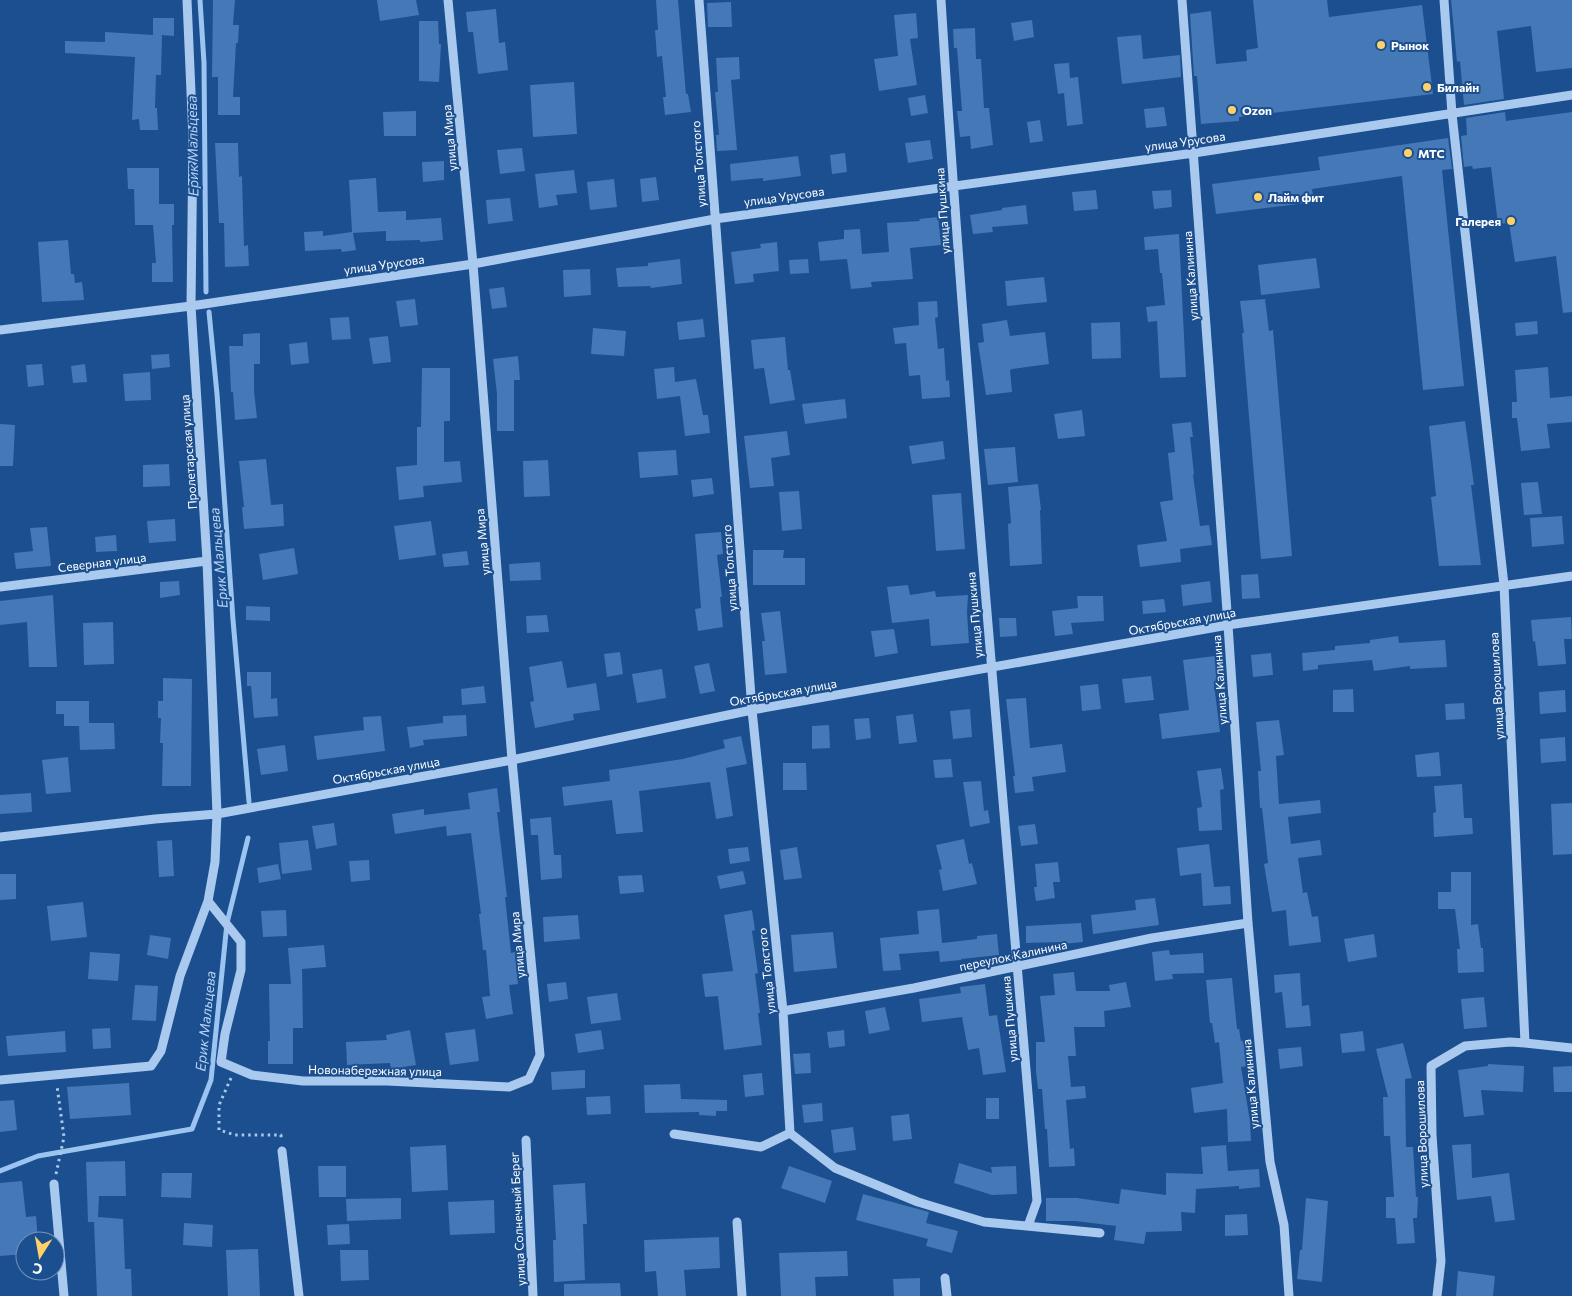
<svg xmlns="http://www.w3.org/2000/svg" width="1572" height="1296" font-family="Commissioner,sans-serif">
<style>
.lines{fill:none;stroke-linecap:round;stroke-linejoin:round}
.stream{stroke:#9cc4f0;stroke-width:5}
.building{fill:#4478b7}
.path{stroke:#a9c9ee;stroke-width:3;stroke-dasharray:2.5 4;stroke-linecap:butt}
.minor{stroke:#a9c9ee;stroke-width:9}
.poi-dot{fill:#ffd166;stroke:#1b4f8f;stroke-width:2}
.labels{text-anchor:middle;dominant-baseline:central;stroke-width:4;stroke-linejoin:round;paint-order:stroke}
.poi-label{font-size:12px;font-weight:bold;fill:#fff;stroke:#1b4f8f;text-anchor:start}
.street-label{font-size:12px;fill:#fff;stroke:#1b4f8f}
.water-label{font-size:14px;font-style:italic;fill:#b5d3f5;stroke:#1b4f8f}
</style>
<rect width="100%" height="100%" fill="#1b4f8f"/>
<g class="lines">
<path class="stream" d="M200 0 204 63 206 292
M209 312 217 394 233 620 249 802
M0 1171 38 1156 192 1129 211 1080 227 923 248 838"/>
</g>
<path class="building" d="M213 0H235L233 25H239L238 43H236L233 97H240V115H218V77H212Z
M377 0H416L419 15 380 21Z
M656 0H678L686 94H688L691 112 665 115 663 97H666L662 56 657 57 655 30H658Z
M1253 0H1327L1329 17 1422 5 1433 94 1239 117V121L1201 124 1197 76H1194L1190 14 1211 11 1216 64 1247 61 1246 50 1258 48Z
M1451 0H1572V68L1536 72 1531 26 1497 31 1504 99 1464 105 1460 61 1457 62Z
M731 2 732 27H708L707 3Z
M496 9 499 43 505 42 508 70 478 74 473 32H468L466 12Z
M916 13 918 38 910 39 917 85 879 91 874 59 898 56 894 15Z
M153 18H174V36L161 35 162 36 161 75H156L155 108H157L158 130H140L139 119 132 120 135 57 65 53V41L105 42V32L153 35Z
M1032 20 1034 37 1014 41 1011 23Z
M419 21H438L439 44H441L439 82 419 81Z
M975 28 976 59H981L984 108H989L993 145 971 149 970 136 960 137 957 111H962L957 48H954L953 29Z
M1141 35 1143 59 1180 55 1181 77 1122 84 1117 37Z
M739 57 740 79 731 80 737 150 717 151 716 135H719L715 92H718L716 58Z
M1069 63 1070 78 1078 77 1083 124 1067 126 1064 93 1058 94 1054 64Z
M574 82 577 134 533 137 530 85Z
M925 95 928 113 911 116 908 98Z
M1164 107 1167 126 1146 128 1144 109Z
M416 111V136H384L383 112Z
M1505 112 1506 121 1572 112V312L1563 313 1556 256 1515 262 1509 223 1498 224 1491 167 1473 169 1472 166 1464 167 1461 136 1467 135 1466 118Z
M1040 120 1043 141 1030 143 1027 122Z
M1448 138 1452 169 1442 170 1464 386 1423 390 1402 176 1312 189 1314 202 1216 214 1212 184 1320 170 1318 157Z
M930 140 933 159 908 163 905 143Z
M215 143H238L239 177 242 176 244 246 248 245 249 266 225 267 224 223H219Z
M522 148 525 171 500 174 497 150Z
M845 153 847 172 832 174 830 155Z
M798 156 801 176 763 181V178L731 181 730 164Z
M444 161V180L423 182 422 162Z
M127 168H159V204H174V225H172L173 282H152V263H156L153 225H135L134 189H128Z
M574 170 577 193 556 195 558 205 539 208 535 174Z
M656 177 659 200 642 202 640 179Z
M376 178 378 212 406 211V220L441 218 443 240 420 242V240L386 241V231L353 233 356 250 342 252 341 249 305 251 304 232 323 231V236L352 232 349 180Z
M614 179 617 207 590 210 587 182Z
M1096 190 1098 209 1074 211 1072 192Z
M1171 190 1172 207 1154 209 1152 191Z
M510 198 513 221 488 224 486 200Z
M1026 205 1028 224 992 227 993 232 973 234 970 215 1002 210V208Z
M938 217 941 245 910 248 913 279 871 282 872 287 851 289 847 259 820 261 818 242 844 239V230L860 229 862 254 889 252 887 223 920 221 919 219Z
M1179 234 1186 377 1160 378 1157 321 1148 322 1146 307 1165 305 1162 273H1160L1158 249 1145 250 1144 237Z
M68 240 71 274H74L75 283 82 282 84 300 42 302 38 242Z
M777 242 779 271 753 274 754 282 735 284 731 252 761 248 760 244Z
M1316 258 1320 288 1261 295 1258 265Z
M680 259 682 284 651 288 650 286 618 287 616 268 648 266V263Z
M808 259 809 273 790 274 789 260Z
M590 269 591 295 564 297 563 270Z
M1044 277 1047 302 1007 306 1005 281Z
M504 287 507 307 492 309 489 289Z
M415 299 418 325 400 327 396 301Z
M1265 299 1269 331 1273 330 1292 556 1261 559 1242 333H1244L1240 301Z
M937 301 938 317 935 318 938 349 944 348 946 381 949 380 950 397 922 399 920 375 909 376 906 343 895 344 893 328 919 325 918 302Z
M349 317 351 339 332 340 330 318Z
M703 319 705 337 679 340 677 322Z
M1007 320 1010 336 1045 332 1049 364 1012 369 1010 370 1012 392 986 395 978 343 984 342 982 324Z
M1537 321 1538 334 1516 336 1515 323Z
M1120 322 1121 358 1092 359 1091 323Z
M593 328 626 331 624 356 591 354Z
M260 333V364H254V391L257 418 235 420 233 392H231L229 346H243V334Z
M388 336 391 362 373 364 369 338Z
M785 337 788 370H790L795 400 770 404 764 368 754 369 751 340Z
M307 342 309 363 291 365 289 344Z
M169 354 170 367 152 369 151 355Z
M518 356 520 380H514V431H497V394L493 359Z
M42 364 44 385 28 387 26 365Z
M85 364 87 382 73 383 71 366Z
M674 367 675 382 696 379 703 415H708L710 433 685 436 680 396 657 399 654 369Z
M1548 367 1550 398 1572 396V422L1547 424 1550 448 1521 451 1517 418H1512V402H1517L1515 370Z
M422 368H450V421H444V462L460 461 462 482 423 486 424 497 399 500 396 467 417 465V427H421Z
M150 372 151 400 125 401 123 374Z
M845 399 847 418 805 424 802 404Z
M1082 410 1085 436 1058 439 1054 414Z
M1465 421 1474 485H1471L1481 565 1439 566 1431 497 1436 496 1429 426Z
M1191 422 1193 437H1190L1194 474 1193 475 1200 526 1209 525 1212 545 1180 549 1181 562 1140 567 1137 545 1167 541 1160 502 1173 500 1168 453 1175 452 1172 424Z
M0 424 15 425 13 466H0Z
M787 431 790 455 771 458 774 486 750 488 744 436Z
M943 441 945 459 912 464 909 446Z
M1015 447 1018 482 988 485 984 449Z
M676 450 678 475 640 478 638 452Z
M266 459 271 505 283 504 284 526 244 529 242 507H244L239 461Z
M548 460 550 496 524 497 523 461Z
M169 464 170 486 143 487V465Z
M712 478 714 494 693 497 691 480Z
M1538 482 1542 514 1524 515 1521 483Z
M1038 484 1041 510H1040L1042 564 1010 566 1008 524 1011 523 1008 487Z
M799 491 802 529 782 531 779 492Z
M961 493 965 549 936 551 932 495Z
M1562 516 1564 544 1532 547 1530 518Z
M175 519 176 541 149 543 147 521Z
M431 521 436 555 399 560 394 526Z
M47 527 51 566 16 569 14 553 33 551 30 528Z
M721 532 723 554 717 555 722 597H720L723 627 698 631 695 609 701 608 695 534Z
M116 535 117 551 96 552 95 537Z
M294 548 298 574 263 580 259 554Z
M753 550H784L783 558H805V585H753Z
M467 551 469 565 444 567 442 554Z
M540 562 541 580 510 581 509 564Z
M1258 574 1260 598 1242 599 1241 575Z
M179 581 180 595 160 598V582Z
M1210 581 1212 602 1183 606 1181 585Z
M908 585 910 595 935 591 936 597 968 595 967 613 969 643 931 646 929 619 892 623 887 587Z
M53 595 57 667H29L27 622 0 625V601Z
M1077 596H1103L1104 621 1071 623 1073 634 1055 636 1052 611 1078 608Z
M1164 599 1166 612 1143 614 1142 601Z
M246 606 270 607V621L246 620Z
M780 611 787 673 765 675 762 641H765L761 613Z
M547 615 549 632 527 633 526 616Z
M1571 617 1572 639H1564L1566 664 1538 666 1535 641 1533 642 1531 620Z
M999 618H1016L1017 636 1000 637Z
M113 622 114 664 84 665 83 623Z
M894 629 898 653 875 657 871 631Z
M1398 636 1399 643 1445 640 1447 667 1410 669V666L1374 671 1372 660 1318 665V669L1303 671 1302 653 1335 650V646L1370 643V640Z
M620 652 623 674 607 677 604 654Z
M1271 653 1273 675 1253 677 1251 655Z
M1215 656 1219 684H1214L1220 732 1162 739 1159 714 1189 710 1183 660Z
M562 661 567 688 596 683 600 710 573 714 574 720 535 728 530 702 534 701 529 667Z
M709 663 715 691 700 694 694 666Z
M662 669 666 698 637 703 632 674Z
M247 672H271V699L277 698 278 716 254 718 251 686H247Z
M1151 676 1154 700 1125 703 1122 679Z
M163 678 192 679 191 786H162L163 743H160L161 718H158V701H163Z
M1098 684 1101 709 1082 711 1080 686Z
M484 686 486 703 462 705 461 689Z
M1353 689 1354 712H1333V690Z
M1565 690 1566 712 1540 714 1539 692Z
M1026 698 1030 748 1062 744 1066 772 1032 777 1034 791 1015 793 1013 776H1015L1006 699Z
M56 701H89V723H114L115 749 80 750 79 726H64V714H56Z
M1464 703 1465 719 1446 720 1445 704Z
M970 709 972 737 953 739 950 711Z
M913 714 917 742 899 744 896 716Z
M466 715 467 736 423 740 424 745 410 748 407 727 443 723V716Z
M381 716 385 751 317 760 314 736 364 730 363 717Z
M869 718 871 738 856 740 854 719Z
M1279 720 1284 755 1276 756 1279 804 1320 800 1321 813 1288 817 1291 844 1320 840 1322 855 1298 858 1303 893 1307 892 1312 917 1318 916 1321 942 1289 946 1286 910 1272 912 1264 864 1268 863 1262 808H1260L1258 771H1261L1256 722Z
M829 725 830 748 812 749V726Z
M741 736 747 764 726 768 733 816 716 819 710 782 639 791 643 832 616 834 612 800 564 806 562 787 610 781 609 770 683 759 725 748 723 740Z
M1565 737 1566 761 1541 763 1540 739Z
M285 745 288 771 261 775 257 749Z
M1439 752 1441 776 1417 777 1415 755Z
M68 757 71 792 46 794 42 760Z
M951 759 953 777 935 778 933 760Z
M783 763H806L807 790H783Z
M1221 768 1224 789 1220 790 1222 830 1199 831 1197 808 1202 807 1197 771Z
M981 781 984 811 988 810 990 823 970 827 963 782Z
M1462 784 1464 818H1472L1473 834 1434 837 1433 813 1436 812 1434 786Z
M497 788 500 812H497L507 897H505L511 953 515 952 518 984 509 985 513 1014 486 1019 482 997 490 996 486 950H483L479 914H481L471 833 447 836 446 826 395 834 392 814 424 809V815L470 809 468 793Z
M31 793 32 812 0 814V795Z
M1572 803V854L1553 855 1551 804Z
M551 817 554 855H561L562 878 541 880 538 835H531L530 819Z
M334 823 337 845 316 849 312 826Z
M1035 824 1038 844 1021 846 1018 826Z
M964 839 969 864 972 863 977 884 943 891 939 870 942 869 936 845Z
M172 840 174 876 159 877 157 841Z
M308 840 312 870 282 874 279 843Z
M1209 844 1214 887 1230 886 1231 904 1203 906 1201 873 1180 876 1177 848Z
M748 847 750 861 730 864 728 849Z
M797 847 802 878 784 880 780 850Z
M369 860 370 880 351 882 349 861Z
M1058 862 1060 882H1053L1055 898 1036 901 1034 887H1037L1035 864Z
M278 864 281 879 259 883 257 868Z
M743 871 746 884 720 889 717 876Z
M1451 872H1471V925L1478 924 1481 948H1483L1484 972 1458 973 1457 949H1460L1455 909H1438V892H1451Z
M0 874H16V899L0 900Z
M642 875 644 892 620 894 618 876Z
M1155 898 1159 925 1093 934 1091 915 1136 910 1135 900Z
M83 902 87 937 51 941 47 906Z
M939 909 942 943 977 939V936L997 934 999 955 961 959V960L940 962 939 951 899 954 901 970 883 971 880 938 919 934 917 911Z
M286 910 287 936 263 937 261 911Z
M752 910 755 930 752 931 758 973 755 974 760 1013H758L762 1045 724 1050 718 996 705 997 702 974 733 971 724 915Z
M578 915 580 939 544 942 543 917Z
M1081 923 1083 942 1062 944V942L1026 943V926Z
M833 932 837 968 794 972 791 935Z
M1374 934 1377 957 1348 962 1344 939Z
M150 935 171 938 168 959 147 955Z
M324 945 326 967 302 969 303 1028H293V1064H268V1041H270L269 984H291L288 948Z
M1169 950 1170 955 1203 953 1204 973 1172 974 1173 979 1155 981 1152 952Z
M90 952 120 954 118 981 88 979Z
M1074 972 1076 991H1110L1109 985 1126 982 1131 1007 1104 1011 1105 1027H1074L1076 1056H1068L1071 1087 1085 1086 1086 1098 1066 1100 1070 1149 1074 1148 1075 1166 1049 1167 1047 1129H1045L1042 1089H1038L1036 1071V1042H1045L1040 996 1055 995 1053 974Z
M1300 973 1302 1006 1309 1005 1311 1026 1286 1028 1282 992 1275 993 1274 975Z
M1232 978 1237 1029H1239L1241 1041H1249L1251 1066 1241 1067 1250 1121 1251 1141 1228 1142 1227 1109 1194 1113 1191 1088 1223 1083 1219 1042 1215 1043 1212 1023H1210L1206 980Z
M566 982 568 999 549 1002 547 984Z
M985 984 989 1016 997 1015 1006 1072 983 1075 979 1048 968 1050 962 1017 922 1022 919 999 961 993 960 987Z
M135 985 158 986 156 1021 132 1020Z
M617 993 621 1020 591 1024 587 997Z
M1484 997 1487 1027 1464 1029 1461 999Z
M885 1007 890 1030 869 1034 865 1011Z
M110 1028 111 1048 93 1049 92 1029Z
M475 1029 479 1061 450 1065 445 1033Z
M410 1030 416 1065 391 1069 390 1063 347 1065 346 1042 387 1040 386 1035Z
M601 1030 604 1049 578 1053 575 1034Z
M844 1030 845 1046 829 1048 827 1032Z
M65 1031 66 1052 8 1056 6 1036Z
M1363 1031 1365 1051 1342 1053 1340 1034Z
M1403 1043 1412 1078 1405 1079 1406 1147H1413L1416 1197H1418L1417 1218H1413L1415 1243 1397 1244 1395 1218H1386V1197H1394L1390 1136H1384L1383 1097H1388L1376 1049Z
M1301 1047 1303 1066 1280 1069 1278 1049Z
M810 1053 811 1073 795 1074 793 1054Z
M1488 1064 1524 1066 1523 1092 1481 1090 1484 1115 1464 1117 1458 1070 1488 1066Z
M1572 1066V1092H1554L1553 1067Z
M585 1070V1088L552 1090 551 1072Z
M762 1073 764 1095 745 1097 743 1075Z
M129 1083 131 1115 70 1119 67 1087Z
M680 1084 681 1099 727 1100V1111H716V1116L699 1115V1112L645 1113 644 1085Z
M610 1096 611 1114 587 1115 586 1097Z
M986 1098H999V1119H986Z
M14 1100 17 1130 0 1132V1101Z
M822 1103 823 1121 804 1123 802 1105Z
M909 1114 912 1139 893 1141 891 1116Z
M853 1127 856 1150 834 1153 831 1130Z
M1471 1144 1472 1178 1509 1173 1515 1220 1495 1222 1491 1196 1457 1200 1452 1145Z
M446 1145 448 1190 412 1192 410 1147Z
M1226 1145 1228 1171 1259 1169 1260 1187 1239 1189V1186L1196 1189 1195 1213 1181 1212 1182 1231 1146 1232 1144 1244 1114 1240 1116 1226 1075 1221H1046V1198H1077L1119 1204 1121 1189 1166 1195V1173L1203 1174 1201 1147Z
M125 1161 126 1196H99L98 1217 123 1219 125 1269H131L132 1296H97L94 1222H88L86 1162Z
M959 1163 992 1173 991 1167 1016 1166 1017 1194 992 1195 954 1183Z
M318 1166H346V1197H319Z
M789 1166 832 1181 825 1203 781 1188Z
M162 1173H192L191 1198 161 1197Z
M22 1181 26 1217 36 1216 38 1241H25V1254L0 1256V1183Z
M585 1183 587 1224H583L585 1280 554 1282 553 1240H556L553 1185Z
M863 1194 929 1212 926 1223 958 1231 952 1253 926 1246 928 1239 856 1220Z
M401 1198V1219L347 1221 346 1199Z
M1306 1198 1328 1201 1322 1282 1297 1279 1300 1250H1302Z
M494 1200 495 1233 450 1235 448 1202Z
M1247 1214 1248 1235 1225 1236V1215Z
M184 1223 213 1225 212 1247 183 1245Z
M349 1224 350 1244 328 1245 327 1225Z
M719 1237 720 1268 684 1270 686 1296H658L656 1271 645 1272 644 1240Z
M258 1249 260 1296H228L226 1250Z
M340 1250H368L369 1280 341 1281Z
M847 1251 848 1276 815 1277 816 1296H781L779 1253Z
M1458 1271 1495 1276 1493 1296H1456Z
M920 1278V1296H894L893 1279Z
M620 1283 621 1296H564V1284Z"/>
<g class="lines">
<path class="path" d="M231 1078 219 1105V1130L235 1135H281V1141
M56 1174 64 1137 57 1086"/>
<path class="minor" d="M699 0 752 710 783 1011 790 1133
M941 0C966 401 1004 801 1037 1201L1028 1226
M1182 0 1228 625 1248 923 1270 1162 1284 1225 1289 1296
M0 330 191 306 473 264 715 219 1194 153 1572 95
M0 587 207 561
M0 837 155 819 217 814 512 760 752 710 1228 625 1572 576
M208 901 241 942V970L225 1034 221 1062 252 1075 303 1081H387L509 1087 529 1079 540 1055 512 760 473 264 448 0
M783 1011 914 988 1152 938 1248 923
M1525 1043 1572 1048
M0 1080 151 1066 161 1051 180 976 208 901 215 862 217 814 207 561 191 306 193 138 187 0
M790 1133 835 1168 918 1202 984 1222 1100 1233
M674 1134 761 1147 790 1133
M526 1140 533 1296
M282 1151 299 1296
M54 1184 64 1296
M737 1222 742 1296
M945 1278 947 1296
M1437 1296 1441 1261 1432 1135 1431 1066 1465 1046 1510 1042 1525 1043 1504 585 1452 114 1444 0"/>
</g>
<g class="poi-dot">
<circle cx="1381" cy="45" r="5"/>
<circle cx="1427" cy="87" r="5"/>
<circle cx="1232" cy="110" r="5"/>
<circle cx="1408" cy="153" r="5"/>
<circle cx="1258" cy="197" r="5"/>
<circle cx="1511" cy="221" r="5"/>
</g>
<g class="labels">
<g class="poi-label">
<text x="1391" y="45">Рынок</text>
<text x="1437" y="87">Билайн</text>
<text x="1242" y="110">Ozon</text>
<text x="1418" y="153">МТС</text>
<text x="1268" y="197">Лайм фит</text>
<text x="1501" y="221" text-anchor="end">Галерея</text>
</g>
<g class="street-label">
<text transform="translate(449 138) rotate(-95)">улица Мира</text>
<text transform="translate(1185 141) rotate(-8)">улица Урусова</text>
<text transform="translate(698 164) rotate(-94)">улица Толстого</text>
<text transform="translate(784 196) rotate(-8)">улица Урусова</text>
<text transform="translate(942 211) rotate(-94)">улица Пушкина</text>
<text transform="translate(384 264) rotate(-8)">улица Урусова</text>
<text transform="translate(1190 276) rotate(-94)">улица Калинина</text>
<text transform="translate(188 452) rotate(-94)">Пролетарская улица</text>
<text transform="translate(482 542) rotate(-95)">улица Мира</text>
<text transform="translate(102 562) rotate(-7)">Северная улица</text>
<text transform="translate(729 568) rotate(-94)">улица Толстого</text>
<text transform="translate(974 615) rotate(-95)">улица Пушкина</text>
<text transform="translate(1182 621) rotate(-10)">Октябрьская улица</text>
<text transform="translate(1219 680) rotate(-94)">улица Калинина</text>
<text transform="translate(1496 686) rotate(-93)">улица Ворошилова</text>
<text transform="translate(783 692) rotate(-10)">Октябрьская улица</text>
<text transform="translate(386 770) rotate(-10)">Октябрьская улица</text>
<text transform="translate(517 945) rotate(-95)">улица Мира</text>
<text transform="translate(1013 955) rotate(-12)">переулок Калинина</text>
<text transform="translate(766 971) rotate(-96)">улица Толстого</text>
<text transform="translate(1009 1019) rotate(-95)">улица Пушкина</text>
<text transform="translate(375 1070) rotate(1)">Новонабережная улица</text>
<text transform="translate(1250 1084) rotate(-95)">улица Калинина</text>
<text transform="translate(1421 1134) rotate(-92)">улица Ворошилова</text>
<text transform="translate(517 1219) rotate(-93)">улица Солнечный Берег</text>
</g>
<g class="water-label">
<text transform="translate(192 146) rotate(-91)">Ерик Мальцева</text>
<text transform="translate(218 558) rotate(-95)">Ерик Мальцева</text>
<text transform="translate(205 1021) rotate(-84)">Ерик Мальцева</text>
</g>
</g>
<g transform="translate(40 1256) rotate(191)"><circle r="24" fill="#1b4f8f" stroke="#7695bc"/>
<path d="M0-4L9 19L0 12L-9 19Z" fill="#ffd166"/>
<text y="-8" font-size="14" font-weight="bold" text-anchor="middle" fill="#ffffff">С</text>
</g>
</svg>
